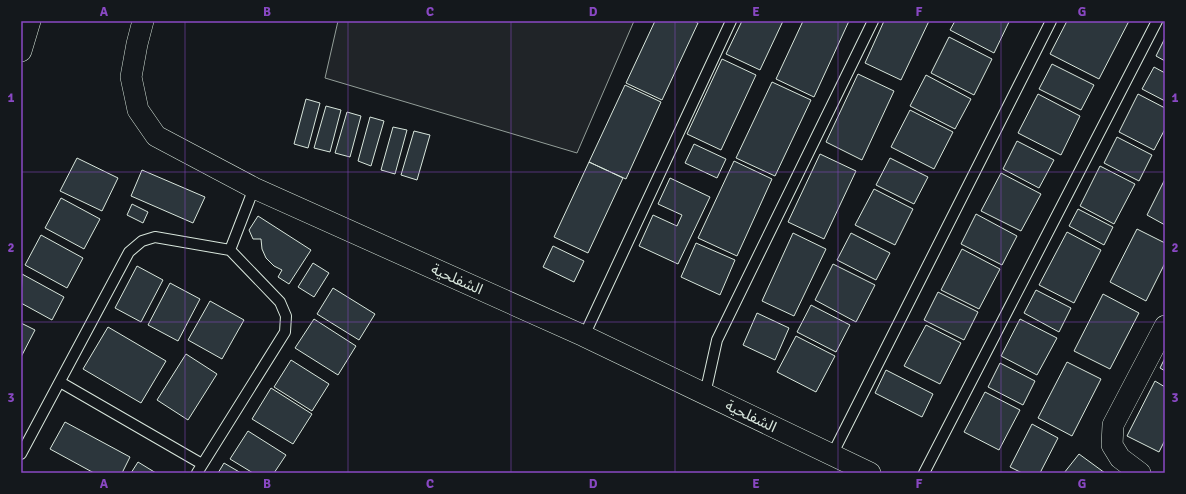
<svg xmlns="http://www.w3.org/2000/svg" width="1186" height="494" font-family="Signika,'Noto Sans Arabic',sans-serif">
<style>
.green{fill:#202428;stroke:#939e99}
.building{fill:#2c363c;stroke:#d8e6dc}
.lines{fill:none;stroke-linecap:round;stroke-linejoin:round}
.service-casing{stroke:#d8e6dc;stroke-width:12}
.minor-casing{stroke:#d8e6dc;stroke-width:22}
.service{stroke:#14181c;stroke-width:10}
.minor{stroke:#14181c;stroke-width:21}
.grid{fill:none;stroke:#8948c3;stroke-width:1;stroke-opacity:0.55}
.labels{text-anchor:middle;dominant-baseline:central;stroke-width:3;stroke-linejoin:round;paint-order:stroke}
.street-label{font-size:15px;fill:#d8e6dc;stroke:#14181c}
.neatline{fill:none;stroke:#8948c3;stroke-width:1.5}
.grid-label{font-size:13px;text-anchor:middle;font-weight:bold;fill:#8948c3}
</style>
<rect width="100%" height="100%" fill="#14181c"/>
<path class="green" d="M338 21H634L577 153 325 78Z"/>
<path class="building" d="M655 21H694L698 23 662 100 626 83Z
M742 21H783L760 70 726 54Z
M803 21H849L814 97 776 79Z
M884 21H929L901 80 865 63Z
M955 21H1007L1009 22 994 53 950 30Z
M1067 21H1129L1099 79 1050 54Z
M949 37 992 59 974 95 931 73Z
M1165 38V61L1156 56Z
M722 59 756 75 721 150 687 134Z
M1052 64 1094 85 1081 110 1039 89Z
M1154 67 1165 73V101L1142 89Z
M858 74 894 91 862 160 826 142Z
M926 75 971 99 955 129 910 106Z
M772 82 811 100 775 176 736 158Z
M625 85 661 102 626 179 589 162Z
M1038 94 1080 116 1061 155 1018 133Z
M1138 94 1165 108V129L1154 150 1119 132Z
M306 99 320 103 308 148 294 144Z
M326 106 341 110 330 152 314 148Z
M910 110 953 132 934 169 891 147Z
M347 112 361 116 350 157 335 153Z
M370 117 384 121 371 166 358 161Z
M393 127 407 130 395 174 381 170Z
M414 131 430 135 417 180 401 175Z
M1117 137 1152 155 1139 181 1104 163Z
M1017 141 1054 160 1039 188 1003 169Z
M694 144 726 159 717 178 685 163Z
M820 154 856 171 824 239 788 222Z
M77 158 118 178 102 211 60 191Z
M890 158 928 177 914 204 876 185Z
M734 161 772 179 737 256 698 238Z
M589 162 623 178 588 253 554 237Z
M1100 166 1135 184 1114 224 1080 206Z
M142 170 205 197 193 223 131 196Z
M1001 173 1041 194 1021 231 981 211Z
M670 178 710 197 678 264 639 246 653 215 677 226 682 215 658 204Z
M1165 179V225L1147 215Z
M874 189 913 209 895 245 855 225Z
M61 198 100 219 84 249 45 228Z
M132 204 148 212 143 223 127 215Z
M1078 209 1113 227 1104 245 1069 226Z
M976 214 1017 236 1002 265 961 244Z
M258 216 311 250 289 284 278 277 282 270 274 266 266 258 262 249 261 239H253L249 230Z
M1137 229 1165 243V263L1146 301 1110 282Z
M1067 232 1101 250 1074 303 1039 285Z
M793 233 826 249 794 316 762 301Z
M851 233 890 253 876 280 837 260Z
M41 235 83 258 67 288 25 265Z
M696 243 735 260 720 295 681 277Z
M553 246 584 261 574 282 543 267Z
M962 249 1000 269 979 309 941 290Z
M313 263 329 273 314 297 298 287Z
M833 264 875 285 856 322 815 300Z
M137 266 163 280 141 322 115 308Z
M22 274 64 297 52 320 21 303Z
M170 283 200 299 178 341 148 325Z
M333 288 375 314 359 340 317 314Z
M1036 290 1071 308 1059 332 1024 313Z
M938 292 978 312 964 340 924 320Z
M1103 294 1139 313 1110 369 1074 351Z
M210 301 244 320 222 359 188 340Z
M811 305 850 325 836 352 797 332Z
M757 313 789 328 775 360 743 345Z
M314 319 356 346 338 375 295 348Z
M1020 319 1057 338 1037 375 1001 356Z
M21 323 35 330 21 357Z
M926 325 961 343 940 384 904 366Z
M108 327 166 361 141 403 83 369Z
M796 336 835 356 816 392 777 372Z
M186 354 217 374 188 420 157 400Z
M1165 358V371L1160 368Z
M291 360 329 384 312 411 274 387Z
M1067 362 1101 379 1072 436 1038 418Z
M1000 363 1035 381 1023 405 988 387Z
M886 370 933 394 922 417 875 393Z
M1155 381 1165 387V440L1159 452 1127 436Z
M271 388 312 414 293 444 252 419Z
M985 392 1020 410 999 450 964 432Z
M65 422 130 457 122 473H94L50 449Z
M1032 424 1058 438 1040 473H1022L1010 467Z
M248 431 286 455 274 473H253L230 459Z
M1079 454 1105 473H1064Z
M138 462 156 473H131Z
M224 463 241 473H218Z"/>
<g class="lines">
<defs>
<path id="service" d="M230 250 254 188
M584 336 731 21
M60 382 202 464
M705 394 717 340 873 21
M21 454 129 252 142 241 155 237 230 250 280 302 286 316 285 332 197 473
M832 455 1051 21
M924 473 1157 21"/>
<path id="minor" d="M143 21 137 44 131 77 138 110 156 136 254 188 584 336 870 473
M21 51 30 21
M1140 473 1120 458 1112 445 1113 425 1165 326"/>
</defs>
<use href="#service" class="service-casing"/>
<use href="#minor" class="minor-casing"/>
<use href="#service" class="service"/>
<use href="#minor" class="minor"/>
</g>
<path class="grid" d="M185 21V473M348 21V473M511 21V473M675 21V473M838 21V473M1001 21V473M21 172H1165M21 322H1165"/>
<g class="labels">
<g class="street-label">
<text transform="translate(457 279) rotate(24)">الشفلحية</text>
<text transform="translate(751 416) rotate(26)">الشفلحية</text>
</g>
</g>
<rect width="1186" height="494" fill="none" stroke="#14181c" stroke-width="44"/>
<rect x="22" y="22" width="1142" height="450" class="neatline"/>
<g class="grid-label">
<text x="104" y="16">A</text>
<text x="267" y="16">B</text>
<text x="430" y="16">C</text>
<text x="593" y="16">D</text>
<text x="756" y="16">E</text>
<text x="919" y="16">F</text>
<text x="1082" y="16">G</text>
<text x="11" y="102">1</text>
<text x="1175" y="102">1</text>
<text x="11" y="252">2</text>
<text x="1175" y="252">2</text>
<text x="11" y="402">3</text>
<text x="1175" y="402">3</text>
<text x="104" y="488">A</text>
<text x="267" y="488">B</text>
<text x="430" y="488">C</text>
<text x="593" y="488">D</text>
<text x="756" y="488">E</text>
<text x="919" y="488">F</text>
<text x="1082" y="488">G</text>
</g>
</svg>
